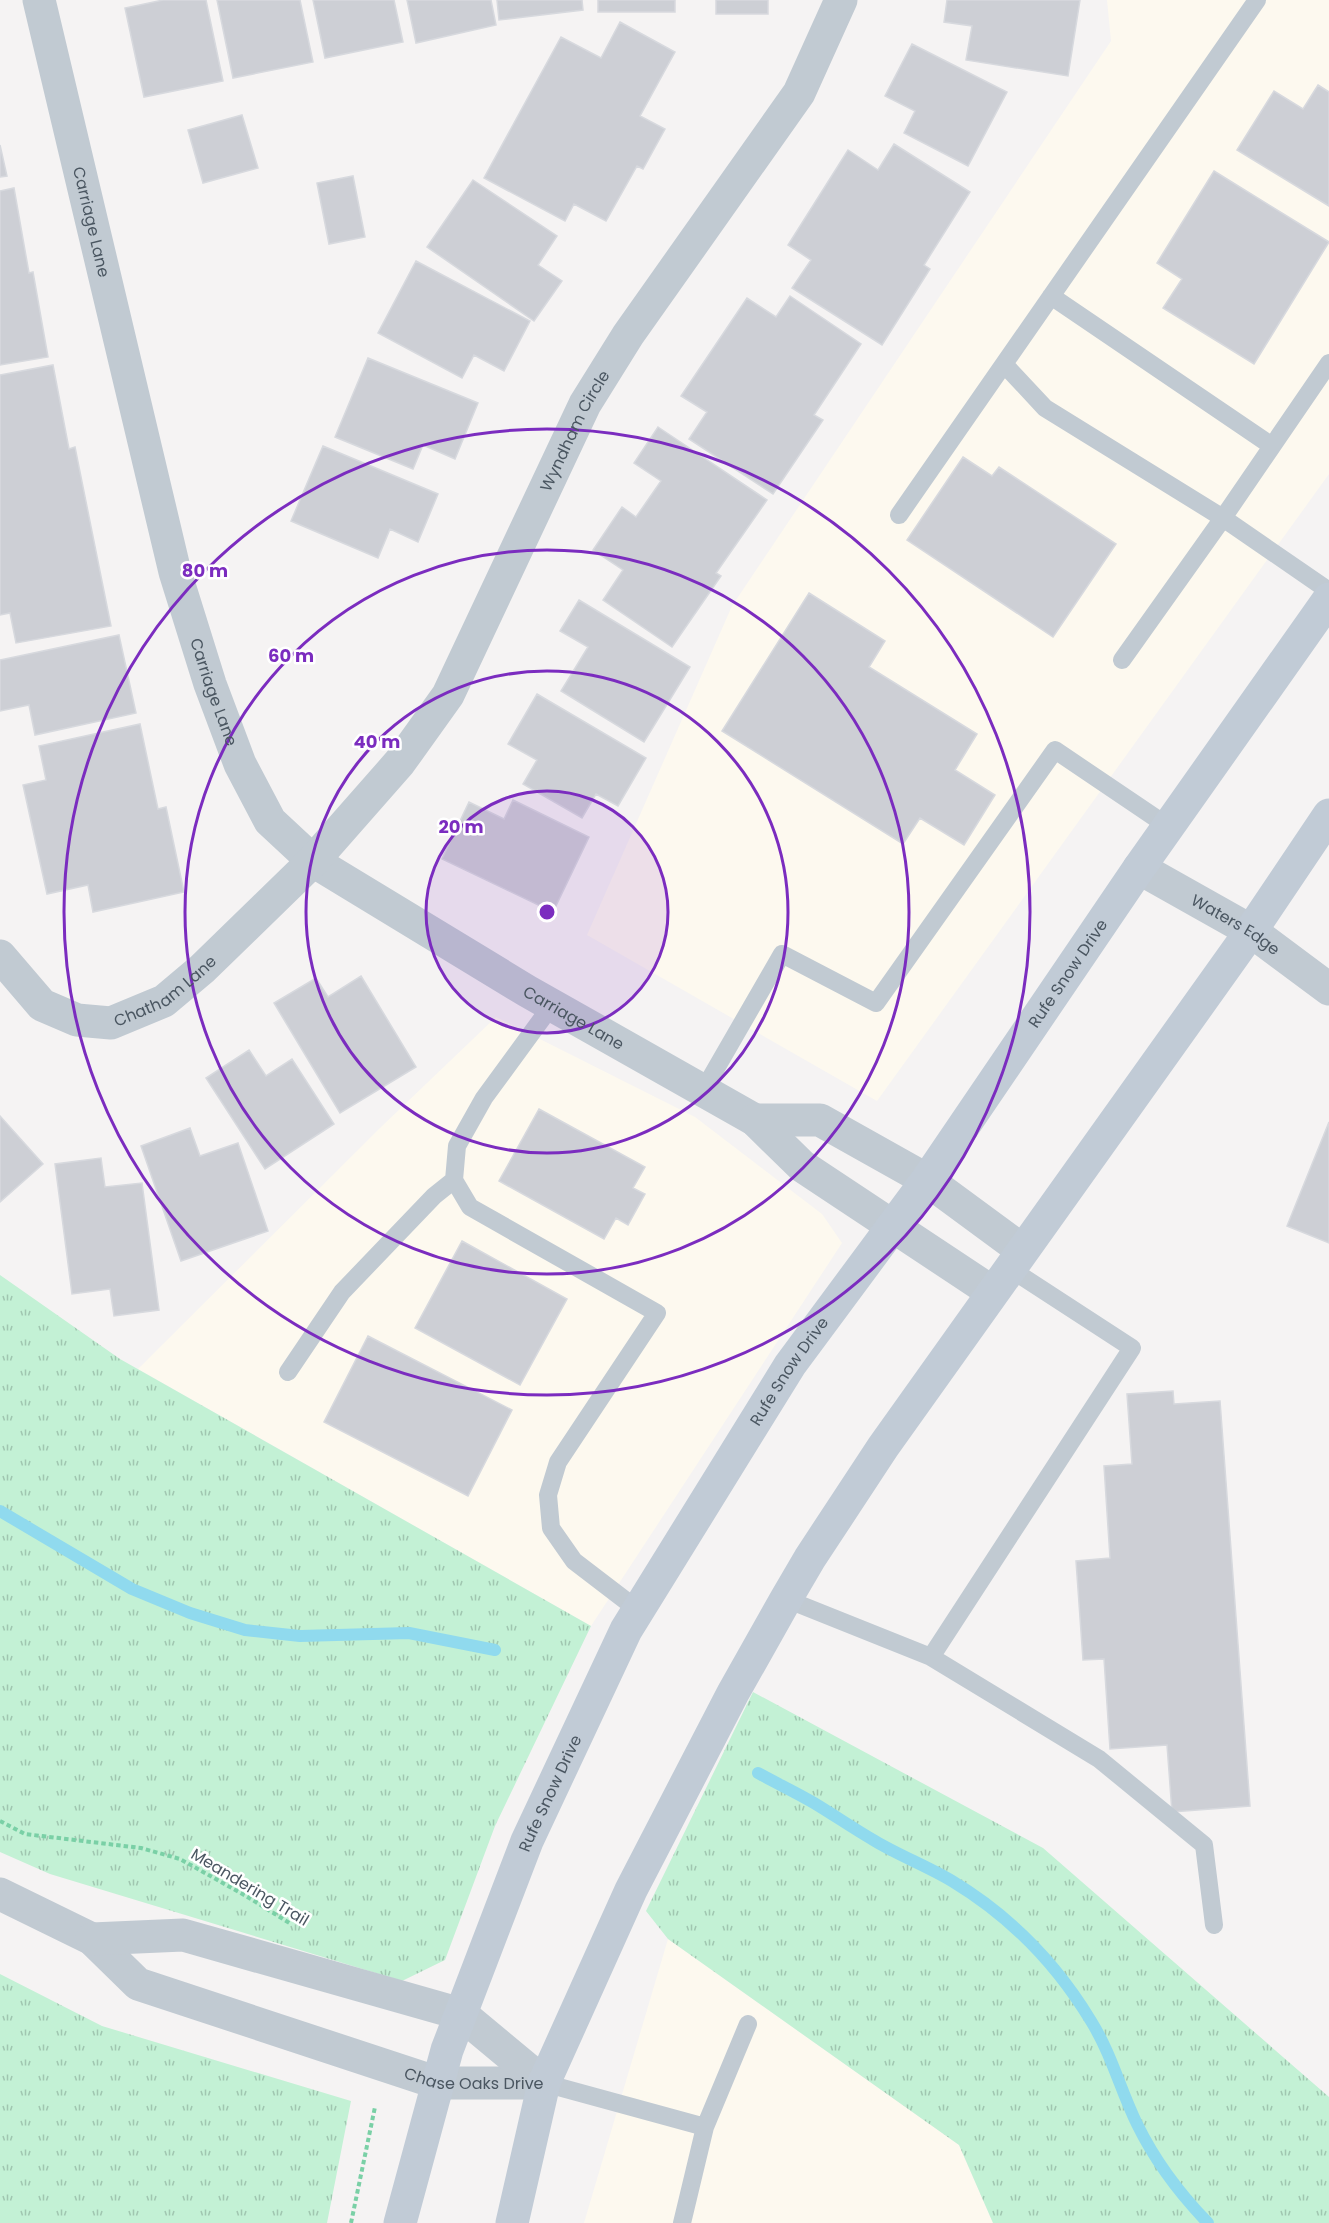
<svg xmlns="http://www.w3.org/2000/svg" width="1329" height="2223" font-family="Poppins,sans-serif">
<style>
.commercial{fill:#fdf9ef}
.grass{fill:url(#grass-tufts)}
.lines{fill:none;stroke-linecap:round;stroke-linejoin:round}
.stream{stroke:#90daee;stroke-width:12}
.building{fill:#cdcfd5;stroke:#d7d9de;stroke-width:1.5}
.path{stroke:#7ad0a6;stroke-width:4;stroke-dasharray:4.5 3;stroke-linecap:butt}
.lane{stroke:#c1cad2;stroke-width:18}
.street{stroke:#c1cad2;stroke-width:33}
.secondary{stroke:#c1cbd6;stroke-width:33}
.ring{fill:none;stroke:#7b2cbf;stroke-width:3}
.labels{text-anchor:middle;dominant-baseline:central;stroke-width:5;stroke-linejoin:round;paint-order:stroke}
.street-label{font-size:16px;fill:#4a5661;stroke:#fff}
.centre{fill:#7b2cbf;stroke:#fff;stroke-width:3}
.ring-label{font-size:18px;text-anchor:middle;font-weight:bold;fill:#7b2cbf;stroke:#fff;stroke-width:5;stroke-linejoin:round;paint-order:stroke}
</style>
<defs>
<pattern id="grass-tufts" width="24" height="20" patternUnits="userSpaceOnUse" patternTransform="scale(1.5)"><rect width="24" height="20" fill="#c3f1d5"/><path d="M3 7l-1-3M5 7V3M7 7l1-3M15 17l-1-3M17 17v-4M19 17l1-3" fill="none" stroke="#a0c6b0"/></pattern>
</defs>
<rect width="100%" height="100%" fill="#f5f3f3"/>
<path class="commercial" d="M1107 0H1329V474L877 1101 587 935 732 606 1111 41Z
M496 1017 695 1117 822 1214 842 1243 591 1626 138 1369 380 1128Z
M668 1939 959 2145 993 2223H584Z"/>
<path class="grass" d="M0 1275 120 1359 591 1626 495 1826 445 1960 402 1981 50 1874 0 1852Z
M753 1692 1043 1848 1329 2097V2223H993L959 2145 668 1939 646 1911Z
M0 1974 102 2026 351 2101 327 2223H0Z"/>
<g class="lines">
<path class="stream" d="M0 1511 132 1589 190 1613 245 1630 300 1636 409 1633 495 1650
M758 1773C776 1783 795 1792 814 1803 834 1815 854 1829 875 1841 900 1856 927 1866 952 1881 1010 1916 1056 1963 1091 2021 1112 2055 1120 2089 1137 2124 1155 2161 1180 2194 1208 2223"/>
</g>
<path class="building" d="M163 0H206L223 81 144 97 125 8Z
M217 0H300L313 62 233 78Z
M313 0H394L403 42 325 58Z
M407 0H491L496 25 416 43Z
M497 0H582L583 10 499 20Z
M598 0H675V12H598Z
M716 0H768V14H716Z
M947 0H1080L1068 76 966 60 972 26 944 22Z
M620 22 675 52 640 116 665 129 643 169 637 166 606 221 574 204 565 221 484 178 561 37 601 58Z
M912 44 1007 92 968 166 904 133 915 111 885 96Z
M1318 85 1329 92V206L1237 150 1274 91 1303 109Z
M242 115 258 168 203 183 188 130Z
M894 144 970 192 924 265 930 269 882 345 792 288 811 260 788 245 848 150 878 170Z
M0 145 7 176 0 177Z
M1214 171 1329 242 1254 364 1163 308 1182 279 1157 263Z
M353 176 365 237 329 244 317 183Z
M473 180 557 236 538 265 562 281 534 321 427 247Z
M14 188 29 273 33 272 48 357 0 365V191Z
M416 261 530 321 504 371 474 355 462 378 378 333Z
M790 296 861 344 814 415 823 420 773 494 689 439 707 412 681 396 747 298 776 317Z
M368 358 478 403 455 459 423 445 413 469 335 437Z
M53 365 69 449 75 447 111 626 16 643 10 613 0 615V375Z
M658 427 767 500 716 573 721 576 672 647 603 600 623 570 593 550 622 507 636 517 661 481 634 463Z
M323 446 438 494 418 542 390 529 378 558 291 521Z
M963 457 992 476 999 467 1116 544 1053 637 907 540Z
M809 593 885 641 869 667 977 734 955 770 995 795 964 845 920 818 903 844 722 731Z
M579 600 690 667 644 742 561 691 588 647 560 631Z
M119 635 136 713 35 735 29 705 0 711V660Z
M537 694 646 758 618 806 596 794 582 818 523 784 537 760 508 744Z
M140 724 158 809 166 807 184 892 93 912 88 885 47 894 23 785 46 780 39 746Z
M513 800 589 837 553 912 442 859 469 802 504 819Z
M361 976 416 1067 340 1113 274 1003 316 978 328 997Z
M249 1050 266 1076 292 1059 334 1124 265 1169 206 1078Z
M539 1109 645 1167 633 1188 645 1194 628 1225 616 1218 604 1239 499 1181Z
M0 1116 43 1164 0 1202Z
M1329 1122V1243L1287 1226Z
M190 1128 200 1156 238 1143 268 1231 181 1261 141 1146Z
M101 1158 105 1187 142 1183 159 1310 114 1316 110 1289 72 1294 55 1164Z
M462 1241 567 1299 520 1385 415 1328Z
M368 1336 512 1410 468 1496 324 1422Z
M1173 1391 1174 1404 1220 1401 1250 1806 1172 1812 1167 1745 1110 1749 1104 1659 1083 1660 1076 1561 1110 1558 1104 1466 1132 1464 1127 1394Z"/>
<g class="lines">
<path class="path" d="M0 1821 25 1834 141 1848 180 1859 246 1896 291 1924
M351 2223 375 2107"/>
<path class="lane" d="M1051 296 1272 446
M1329 363 1223 518 1329 591
M1004 364 1045 408 1223 518 1122 660
M899 515 1257 0
M552 1005 484 1098 457 1146 454 1180 470 1207 657 1313 558 1462 548 1495 551 1528 574 1561 638 1610
M703 1091 782 954 876 1003 1055 750 1169 827
M288 1372 342 1292 434 1196 454 1180
M786 1599 931 1657 1099 1759 1204 1845 1214 1925
M931 1657 1132 1348 1009 1268
M544 2083 705 2127 682 2223
M705 2127 748 2024"/>
<g class="street">
<path id="s1" d="M39 0 175 572 210 684 240 764 270 821 313 861 527 991 755 1120 802 1166 992 1292"/>
<path id="s2" d="M1139 868 1251 931 1329 989"/>
<path id="s3" d="M0 956 42 1005 77 1020 111 1023 164 1001 202 969 313 861 400 762 448 695 585 404 628 335 799 93 841 0"/>
<path d="M755 1120H820L927 1180 1022 1250"/>
<path id="s4" d="M0 1894 92 1939 138 1984 438 2083H544"/>
<path d="M92 1939 183 1935 461 2014 544 2083"/>
</g>
<g class="secondary">
<path id="s5" d="M400 2223 447 2050 527 1841 626 1630 790 1365 927 1180 1139 868 1329 599"/>
<path d="M512 2223 544 2083 631 1890 733 1693 786 1599 810 1558 883 1447 1251 931 1329 815"/>
</g>
</g>
<circle cx="547" cy="912" r="121" fill="#7b2cbf" fill-opacity=".12"/>
<g class="ring">
<circle cx="547" cy="912" r="121"/>
<circle cx="547" cy="912" r="241"/>
<circle cx="547" cy="912" r="362"/>
<circle cx="547" cy="912" r="483"/>
</g>
<g class="labels">
<g class="street-label">
<text stroke="none"><textPath href="#s1" startOffset="228">Carriage Lane</textPath></text>
<text stroke="none"><textPath href="#s3" startOffset="906">Wyndham Circle</textPath></text>
<text stroke="none"><textPath href="#s1" startOffset="714">Carriage Lane</textPath></text>
<text stroke="none"><textPath href="#s2" startOffset="112">Waters Edge</textPath></text>
<text stroke="none"><textPath href="#s5" startOffset="1428">Rufe Snow Drive</textPath></text>
<text stroke="none"><textPath href="#s3" startOffset="200">Chatham Lane</textPath></text>
<text stroke="none"><textPath href="#s1" startOffset="1218">Carriage Lane</textPath></text>
<text stroke="none"><textPath href="#s5" startOffset="942">Rufe Snow Drive</textPath></text>
<text stroke="none"><textPath href="#s5" startOffset="456">Rufe Snow Drive</textPath></text>
<text transform="translate(250 1887) rotate(31)">Meandering Trail</text>
<text stroke="none"><textPath href="#s4" startOffset="518">Chase Oaks Drive</textPath></text>
</g>
</g>
<circle cx="547" cy="912" r="9" class="centre"/>
<g class="ring-label">
<text x="205" y="577">80 m</text>
<text x="291" y="662">60 m</text>
<text x="377" y="748">40 m</text>
<text x="461" y="833">20 m</text>
</g>
</svg>
